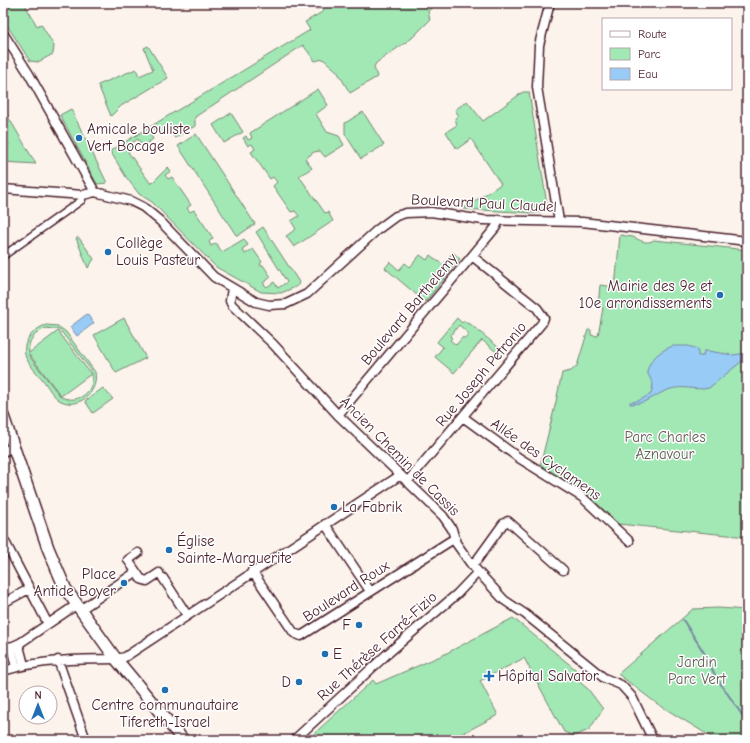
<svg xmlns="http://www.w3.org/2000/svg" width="750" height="743" font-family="'Comic Neue',sans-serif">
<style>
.green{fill:#a1e8b5;stroke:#768470;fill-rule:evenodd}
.water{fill:#98cbf5;stroke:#7986a4}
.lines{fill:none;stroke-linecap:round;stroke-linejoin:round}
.stream{stroke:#7986a4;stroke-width:2}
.pedestrian-casing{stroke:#4a1f2b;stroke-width:9}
.minor-casing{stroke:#4a1f2b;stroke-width:11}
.tertiary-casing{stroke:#4a1f2b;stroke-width:14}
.pedestrian{stroke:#fff;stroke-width:6}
.minor{stroke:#fff;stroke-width:8}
.tertiary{stroke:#fff;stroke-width:11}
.poi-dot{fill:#1f6fb2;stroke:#fff;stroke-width:1.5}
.labels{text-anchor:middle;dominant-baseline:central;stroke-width:3;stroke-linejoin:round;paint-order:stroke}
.poi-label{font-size:15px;fill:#4a1f2b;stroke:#fff;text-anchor:start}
.street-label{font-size:15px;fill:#4a1f2b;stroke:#fff}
.park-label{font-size:15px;fill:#645b54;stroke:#fff}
</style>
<rect width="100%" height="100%" fill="#fcf4ec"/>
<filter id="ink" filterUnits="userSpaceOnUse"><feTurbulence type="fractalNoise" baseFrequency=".025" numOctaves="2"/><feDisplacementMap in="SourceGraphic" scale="8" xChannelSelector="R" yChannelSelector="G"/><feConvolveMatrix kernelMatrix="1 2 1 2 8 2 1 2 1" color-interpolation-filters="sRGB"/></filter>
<g filter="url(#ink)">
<path class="green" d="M3 3H24L37 26 41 24 54 46 53 54 38 62 30 61 3 19Z
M324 3H437L428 11 430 20 412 38 376 63 374 67 377 77 350 93 337 71 323 59 315 61 303 45 195 117V126L175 138 169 130 159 135 154 128 149 131 153 139 142 147 138 139 132 143 134 147 128 152 151 184 168 167 171 171 165 175 168 179 172 177 191 205 187 208 190 212 194 210 213 238 209 242 211 246 216 243 222 252 244 239 248 245 242 249 245 254 253 249 262 262 260 264 261 266 263 265 271 277 263 283 267 287 274 282 278 288 287 282 256 232 263 227 299 282 298 286 281 293 261 292 216 267 152 202 139 194 126 177 110 151 310 30 305 22 324 11 320 6Z
M148 46 168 78 121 106 111 116 98 85 136 69 139 76 153 70 144 48Z
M318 89 328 105 316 114 327 132 339 136 344 145 325 157 320 151 314 152 305 159 312 168 299 176 325 213 328 212 333 221 294 247 286 236 296 229 291 221 299 216 295 211 291 212 273 186 277 182 273 177 270 179 251 152 255 149 252 144 248 146 243 138 246 136 248 140 252 138 250 133Z
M523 92H529L547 204 540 212 534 213 463 209 501 184 471 139 457 149 446 132 457 125 455 118 459 116 455 110 467 101 483 121Z
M3 108 36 164 3 162V150L9 145 3 136Z
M71 109 107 183 97 184 60 115Z
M363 112 384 145 361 159 345 134V123Z
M231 113 243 132 224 143 213 125Z
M196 134 255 224 239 235H236L178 146Z
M620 235C624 236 629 236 633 237 640 240 646 245 654 240L747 250V537L618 524 585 492 540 466 555 406 562 373 571 371 577 366 588 330H591V335L598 336 603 308 598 306 600 285 615 287Z
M76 238H79L94 259 88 268Z
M453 252 460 259 425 302 385 268 390 262 399 270 405 263 410 267 420 255 427 260 430 255 443 265Z
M124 318 146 358 116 373 94 335Z
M457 318 462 323 464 321 468 324 469 323 504 352 501 356 482 340 454 373 435 357 443 347 437 342ZM459 325 469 334 465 339 463 337 456 345 450 340 452 338 450 336Z
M46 325 58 326 66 332 95 372C99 391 80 410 61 401 53 397 48 387 43 380 37 373 30 366 26 358 20 343 33 329 46 325ZM46 328 60 330 91 370C97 390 80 405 61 397L29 356V354L61 396 91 374 58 331 29 353C27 340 35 333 46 328Z
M103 388 113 399 93 413 85 401Z
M719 608 747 610V740H718L713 738 656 703 618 674 693 609Z
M513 618 580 673 576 679 588 689 603 709 589 730 574 736 564 732 524 658 480 681 498 715 450 740H307L373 680 376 684 445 654Z"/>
<path class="water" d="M87 314 94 323 77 336 70 327Z
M673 346H688L698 349V356H703L704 351H708L733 355 747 353V357L709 388C696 391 684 385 671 389 656 393 649 404 630 404V402L638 401 651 394 653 384 647 372C649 359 661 350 673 346Z"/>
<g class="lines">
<path class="stream" d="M683 620 703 651 716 677 747 722"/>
<defs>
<path id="pedestrian" d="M3 256 82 200"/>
<path id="minor" d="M314 3H319
M550 3 539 45 537 87 559 221
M3 33 29 74 95 192
M3 189 83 195 95 192 131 201 143 207 160 221 214 277 256 302 269 305 286 304 307 294 377 230 396 216 406 213 431 212 483 220 582 222 747 241
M232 288 230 301 232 305 273 344 338 415 443 516 452 529 456 543 471 564 504 600 525 614 604 678 621 685 632 697 653 740
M338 415 472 256 496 227 499 220
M463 417 519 458 582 497 629 541
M3 452 13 447
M407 482 542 323 544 318 537 308 472 256
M325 524 370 591
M3 538 48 624
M138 553 128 560 141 579 147 581 159 573
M471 564 477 560 503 524 508 521 563 570
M252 571 294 633 301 636 455 538
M163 578 187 615
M3 603 29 589
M80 610 136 572
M20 643 19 646 24 665
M3 645 11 647 20 643 76 605
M11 647 16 667
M58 660 86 740
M3 671C40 660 77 659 116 659L125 657 399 476
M294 740 386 655 457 594 478 572"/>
<path id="tertiary" d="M3 416 48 548 65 588 116 659 183 740"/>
</defs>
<use href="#pedestrian" class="pedestrian-casing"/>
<use href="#minor" class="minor-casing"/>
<use href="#tertiary" class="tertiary-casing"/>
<use href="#pedestrian" class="pedestrian"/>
<use href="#minor" class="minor"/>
<use href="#tertiary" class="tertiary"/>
</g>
</g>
<g class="poi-dot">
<circle cx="79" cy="138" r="4"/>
<circle cx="108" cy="252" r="4"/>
<circle cx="720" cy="295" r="4"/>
<circle cx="334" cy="507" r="4"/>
<circle cx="169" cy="550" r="4"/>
<circle cx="124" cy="583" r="4"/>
<circle cx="359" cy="625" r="4"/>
<circle cx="325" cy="654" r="4"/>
<path d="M487 670h4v4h4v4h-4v4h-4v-4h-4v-4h4z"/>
<circle cx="299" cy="682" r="4"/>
<circle cx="165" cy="690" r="4"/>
</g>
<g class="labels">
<g class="poi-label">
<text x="87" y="129">Amicale bouliste<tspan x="87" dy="17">Vert Bocage</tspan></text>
<text x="116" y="243">Collège<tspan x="116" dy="17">Louis Pasteur</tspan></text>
<text x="712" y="286" text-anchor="end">Mairie des 9e et<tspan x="712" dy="17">10e arrondissements</tspan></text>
<text x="342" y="507">La Fabrik</text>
<text x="177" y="541">Église<tspan x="177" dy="17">Sainte-Marguerite</tspan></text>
<text x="116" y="574" text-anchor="end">Place<tspan x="116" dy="17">Antide Boyer</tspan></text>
<text x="351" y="625" text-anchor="end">F</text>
<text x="333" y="654">E</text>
<text x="498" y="676">Hôpital Salvator</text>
<text x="291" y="682" text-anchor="end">D</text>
<text x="165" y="705" text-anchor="middle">Centre communautaire<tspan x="165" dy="17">Tifereth-Israel</tspan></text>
</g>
<g class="street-label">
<text transform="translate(484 203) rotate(3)">Boulevard Paul Claudel</text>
<text transform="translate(409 309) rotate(-50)">Boulevard Barthelemy</text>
<text transform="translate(481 374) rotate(-50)">Rue Joseph Petronio</text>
<text transform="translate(400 456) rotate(45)">Ancien Chemin de Cassis</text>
<text transform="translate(546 459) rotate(35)">Allée des Cyclamens</text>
<text transform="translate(346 591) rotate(-33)">Boulevard Roux</text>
<text transform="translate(377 646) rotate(-42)">Rue Thérèse Farré-Fizio</text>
</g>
<g class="park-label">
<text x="665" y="437">Parc Charles<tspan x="665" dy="17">Aznavour</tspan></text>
<text x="697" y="662">Jardin<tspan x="697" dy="17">Parc Vert</tspan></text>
</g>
</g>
<rect width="750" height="743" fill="none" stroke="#fff" stroke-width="16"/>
<rect x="8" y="8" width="734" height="727" fill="none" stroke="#4a1f2b" stroke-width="1.5" filter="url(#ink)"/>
<rect x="602" y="18" width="130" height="72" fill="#ffffff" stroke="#b7a5aa"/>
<rect x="610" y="31" width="20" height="6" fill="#ffffff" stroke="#b7a5aa"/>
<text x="638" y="38" font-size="12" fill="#4a1f2b">Route</text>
<rect x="610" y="48" width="20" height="12" fill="#a1e8b5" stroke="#b7a5aa"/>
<text x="638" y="58" font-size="12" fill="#4a1f2b">Parc</text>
<rect x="610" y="68" width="20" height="12" fill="#98cbf5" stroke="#b7a5aa"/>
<text x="638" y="78" font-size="12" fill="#4a1f2b">Eau</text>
<g transform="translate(38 705)"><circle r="19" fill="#ffffff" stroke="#b7a5aa"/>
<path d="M0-3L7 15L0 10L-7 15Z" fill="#1f6fb2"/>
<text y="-6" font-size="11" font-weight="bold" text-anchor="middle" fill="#4a1f2b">N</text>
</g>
</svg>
